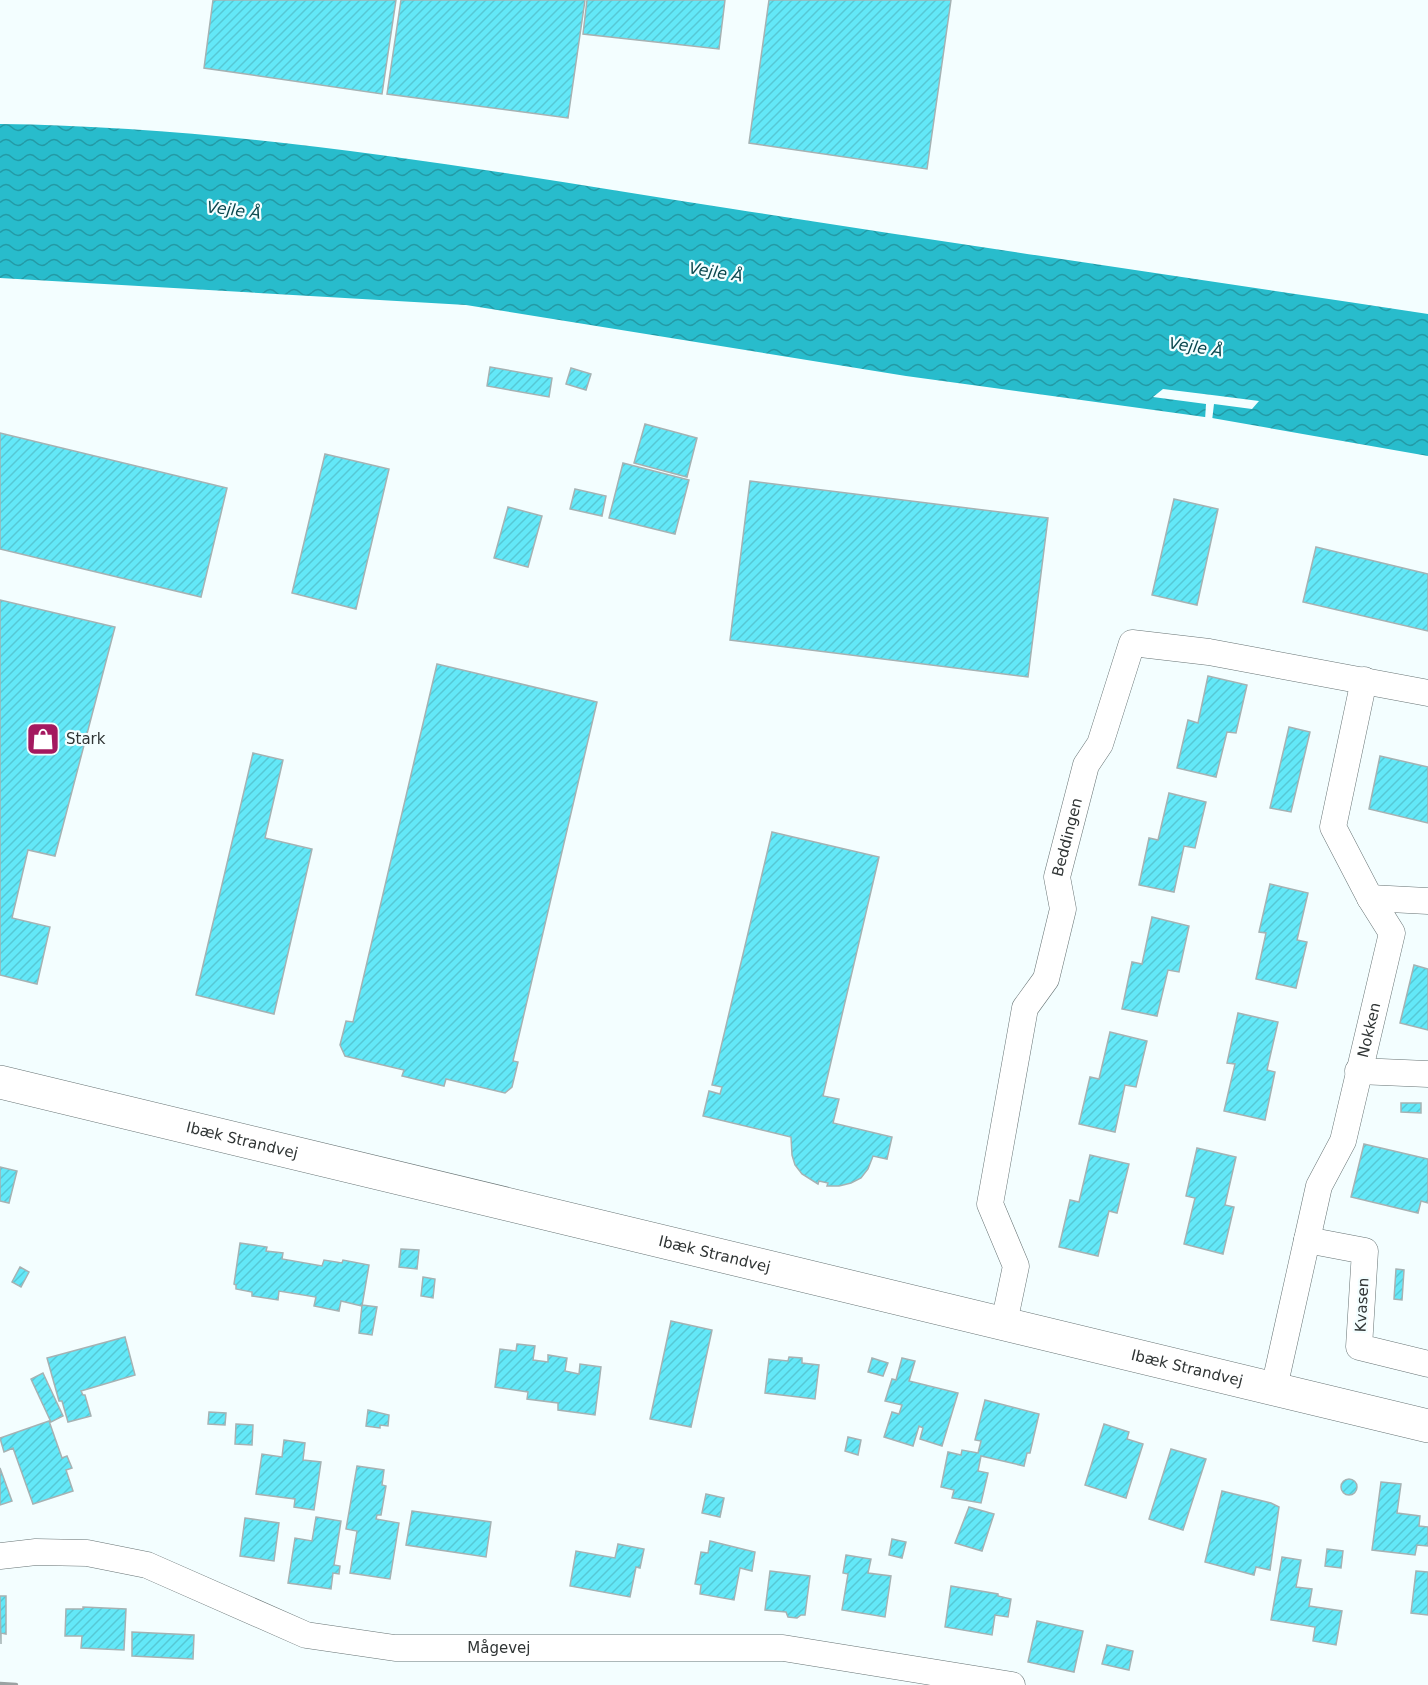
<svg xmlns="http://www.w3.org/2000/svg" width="1428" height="1685" font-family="'DejaVu Sans',sans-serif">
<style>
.water{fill:url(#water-waves)}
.pier{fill:#f3feff}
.building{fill:url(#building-hatch);stroke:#a5b2b3;stroke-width:1.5}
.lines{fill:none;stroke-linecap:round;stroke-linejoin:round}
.minor-casing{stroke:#677374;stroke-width:27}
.tertiary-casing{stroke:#677374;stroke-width:34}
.minor{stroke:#fff;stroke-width:26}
.tertiary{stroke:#fff;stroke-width:33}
.rail{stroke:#9aa2a2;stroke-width:4.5}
.labels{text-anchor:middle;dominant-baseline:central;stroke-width:4.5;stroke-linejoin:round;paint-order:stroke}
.poi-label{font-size:15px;fill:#303535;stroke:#f3feff;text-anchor:start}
.street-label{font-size:15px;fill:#303535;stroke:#f3feff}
.water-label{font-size:16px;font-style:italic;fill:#0b484f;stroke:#f3feff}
</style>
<defs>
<pattern id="water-waves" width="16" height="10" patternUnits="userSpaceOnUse" patternTransform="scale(1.5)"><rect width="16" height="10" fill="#28bccc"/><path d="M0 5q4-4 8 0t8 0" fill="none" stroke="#239aa6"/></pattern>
<pattern id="building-hatch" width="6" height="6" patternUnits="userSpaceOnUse" patternTransform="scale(1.5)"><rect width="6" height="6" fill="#63e8f8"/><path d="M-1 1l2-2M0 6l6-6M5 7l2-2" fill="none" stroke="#56c8d5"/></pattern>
</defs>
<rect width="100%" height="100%" fill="#f3feff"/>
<path class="water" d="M0 124C247 127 490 171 733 209 965 245 1196 279 1428 314V456L1212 418 906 376 466 305 0 278Z"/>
<path class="pier" d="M1163 389 1212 395 1259 401 1252 409 1214 404 1212 421 1205 420 1206 404 1153 397Z"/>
<path class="building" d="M213 0H396L382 94 204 68Z
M401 0H585L568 118 387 94Z
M587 0H725L719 49 583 34Z
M769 0H951L927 169 749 143Z
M490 367 552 378 549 397 487 386Z
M571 368 591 374 586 390 566 384Z
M645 424 697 438 687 477 634 463Z
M0 433 227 488 201 597 0 549Z
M325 454 389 469 356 609 292 593Z
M623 463 689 480 675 534 609 518Z
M750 481 1048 518 1028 677 730 640Z
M575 489 606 496 602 516 570 509Z
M1174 499 1218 509 1197 605 1152 595Z
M508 507 542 516 528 567 494 558Z
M1316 547 1428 574V631L1303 602Z
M0 600 115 627 55 856 28 850 12 918 50 927 37 984 0 975Z
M437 664 597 702 513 1061 518 1062 512 1087 505 1093 446 1079 444 1086 402 1076 404 1070 345 1056 340 1045 346 1021 353 1022Z
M1208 676 1247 685 1236 733 1227 732 1216 777 1177 768 1188 720 1198 723Z
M1289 727 1310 732 1291 812 1270 808Z
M253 753 283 760 265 838 312 849 274 1014 196 995Z
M1380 756 1428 767V823L1369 809Z
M1169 793 1206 802 1195 848 1184 846 1174 892 1139 885 1149 838 1158 840Z
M772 832 879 857 823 1096 839 1099 833 1123 892 1137 887 1159 873 1156 868 1169 861 1178 851 1183 839 1186H827L828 1183 819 1181 818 1184 802 1174 795 1165 792 1155 791 1137 703 1116 709 1091 720 1094 722 1087 712 1085Z
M1270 884 1308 893 1297 940 1307 942 1296 988 1256 979 1266 933 1259 932Z
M1152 917 1189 926 1179 972 1168 970 1157 1016 1122 1009 1132 962 1142 964Z
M1414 965 1428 969V1030L1400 1023Z
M1238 1013 1278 1022 1267 1070 1275 1072 1265 1120 1224 1111 1235 1064 1227 1063Z
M1110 1032 1147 1041 1136 1087 1125 1085 1115 1132 1079 1124 1090 1077 1099 1079Z
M1401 1103H1421V1113L1401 1112Z
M1364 1144 1428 1159V1203L1421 1201 1418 1213 1351 1197Z
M1197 1148 1236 1157 1225 1205 1234 1207 1223 1254 1184 1244 1195 1198 1186 1196Z
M1090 1155 1129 1164 1117 1213 1109 1211 1098 1256 1059 1247 1070 1200 1079 1202Z
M0 1167 17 1171 9 1203 0 1201Z
M240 1243 267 1247 266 1251 283 1253 282 1259 322 1266 324 1260 342 1263 343 1260 369 1265 362 1306 341 1301 339 1311 314 1306 316 1297 279 1291 278 1300 252 1296V1292L236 1289V1285L234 1284Z
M401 1249 419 1250 417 1269 399 1267Z
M20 1267 29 1272 21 1287 12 1282Z
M1396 1269 1404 1270 1402 1300 1394 1299Z
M423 1277 435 1279 433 1298 421 1296Z
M362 1305 377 1307 372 1335 359 1333Z
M671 1321 712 1330 691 1427 650 1419Z
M125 1337 135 1375 81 1391 83 1395H85L91 1416 68 1422 62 1401H59L47 1358Z
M517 1344 535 1346 533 1360 548 1362V1355L567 1358 565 1371 579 1374 580 1364 601 1367 595 1415 558 1410V1403L527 1399 528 1392 495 1387 500 1349 516 1351Z
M789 1357 802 1358V1363L819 1365 815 1399 765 1393 769 1359 788 1361Z
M872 1358 888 1363 883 1376 868 1372Z
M902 1358 915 1361 909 1381 958 1393 942 1446 920 1439 923 1428 919 1426 913 1446 884 1437 892 1412 899 1414 902 1405 885 1401 892 1379 896 1380Z
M43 1373 63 1416 51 1422 31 1379Z
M985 1400 1039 1414 1030 1453H1027L1024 1466 981 1456 978 1471 988 1473 981 1503 952 1498 954 1490 941 1487 948 1452 961 1455 962 1450 978 1453 981 1441 975 1440Z
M368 1410 389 1415 388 1426 380 1425V1428L366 1426Z
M209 1412 226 1413 225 1425 208 1424Z
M49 1421 62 1458 67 1456 72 1468 66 1470 73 1491 33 1504 13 1448 4 1452 0 1438Z
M236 1424 253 1425 252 1445 235 1444Z
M1104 1424 1129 1432 1127 1439 1143 1444 1126 1498 1085 1485Z
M848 1437 861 1440 858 1455 845 1451Z
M284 1440 305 1443 303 1460 321 1462 314 1510 294 1507 295 1499 256 1494 262 1454 282 1457Z
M1171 1449 1206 1459 1183 1530 1149 1519Z
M357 1466 384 1470 382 1485 386 1486 381 1515H377L376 1519 399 1523 390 1579 350 1573 357 1531 346 1529Z
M0 1468 12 1501 0 1505Z
M1341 1487a8 8 0 1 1 16 0a8 8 0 1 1-16 0Z
M1381 1482 1401 1484 1397 1513 1420 1516 1419 1526 1428 1527V1546L1417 1545 1415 1555 1372 1550Z
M1222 1491 1271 1503 1279 1507 1270 1570 1256 1567 1254 1575 1205 1562Z
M706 1494 724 1498 720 1517 702 1513Z
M969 1507 994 1514 982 1551 955 1543Z
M412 1511 491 1522 486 1557 406 1545Z
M316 1517 341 1521 334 1565 340 1566 339 1574 333 1573 331 1589 288 1583 295 1538 312 1541Z
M245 1518 279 1523 274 1561 240 1556Z
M892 1539 906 1542 902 1558 889 1555Z
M710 1541 755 1552 752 1571 740 1568 734 1600 700 1594 701 1585 695 1584 701 1552 708 1553Z
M618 1544 644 1549 640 1568 636 1567 630 1597 570 1586 576 1551 615 1558Z
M1327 1549 1343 1551 1341 1568 1325 1566Z
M846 1555 871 1559 868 1573 891 1576 885 1617 842 1610 848 1574 843 1573Z
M1282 1557 1301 1560 1296 1587 1312 1589 1309 1606 1342 1611 1336 1645 1313 1641 1315 1627 1271 1620Z
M770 1571 810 1576 805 1615H801L797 1618 788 1617 786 1612 765 1610Z
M1416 1571 1428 1572V1615L1411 1613Z
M951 1586 998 1594V1596L1011 1599 1008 1617 995 1615 992 1635 945 1627Z
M0 1596H6V1634L1 1633V1644Z
M83 1607 126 1609 124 1650 81 1648 82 1636H65L66 1609H83Z
M1037 1621 1083 1631 1074 1672 1028 1662Z
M132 1632 194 1635 193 1659 132 1656Z
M1107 1645 1133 1651 1129 1670 1102 1664Z"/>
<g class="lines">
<defs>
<g id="minor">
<path d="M1370 898 1428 901"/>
<path d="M1358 1071 1428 1074"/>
<path d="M1307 1240 1365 1251 1359 1347 1428 1364"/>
<path id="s1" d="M1004 1323 1016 1266 990 1204 1025 1008 1046 979 1063 909 1057 877 1086 765 1100 744 1132 643 1209 652 1428 693"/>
<path id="s2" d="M1274 1388 1319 1186 1343 1141 1392 933 1370 898 1333 827 1364 680"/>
<path id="s3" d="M0 1556 36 1552 87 1553 147 1565 306 1635 395 1648H783L1012 1685"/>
</g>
<g id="tertiary">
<path id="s4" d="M0 1082 1428 1426"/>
</g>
</defs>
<use href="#minor" class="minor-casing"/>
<use href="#tertiary" class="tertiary-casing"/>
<use href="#minor" class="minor"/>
<use href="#tertiary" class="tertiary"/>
<path class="rail" d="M0 1684 16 1685"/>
</g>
<defs>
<symbol id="shop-square" viewBox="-11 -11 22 22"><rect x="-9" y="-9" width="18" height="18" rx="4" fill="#a4195f" stroke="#f3feff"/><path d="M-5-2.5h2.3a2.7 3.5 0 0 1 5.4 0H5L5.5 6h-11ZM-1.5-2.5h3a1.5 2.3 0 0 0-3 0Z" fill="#fff"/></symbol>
</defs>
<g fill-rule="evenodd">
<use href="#shop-square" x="24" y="720" width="38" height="38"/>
</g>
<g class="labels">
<g class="poi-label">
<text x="66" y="739">Stark</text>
</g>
<g class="street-label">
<text stroke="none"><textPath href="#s1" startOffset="506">Beddingen</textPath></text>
<text stroke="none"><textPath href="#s2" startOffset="372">Nokken</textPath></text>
<text stroke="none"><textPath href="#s4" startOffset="249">Ibæk Strandvej</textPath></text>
<text stroke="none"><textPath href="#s4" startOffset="735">Ibæk Strandvej</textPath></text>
<text transform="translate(1362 1305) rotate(-87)">Kvasen</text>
<text stroke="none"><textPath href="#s4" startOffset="1221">Ibæk Strandvej</textPath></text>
<text stroke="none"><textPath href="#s3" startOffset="516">Mågevej</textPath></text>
</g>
<g class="water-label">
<text transform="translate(234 210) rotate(7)">Vejle Å</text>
<text transform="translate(716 272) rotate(9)">Vejle Å</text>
<text transform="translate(1196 347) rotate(9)">Vejle Å</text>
</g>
</g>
</svg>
